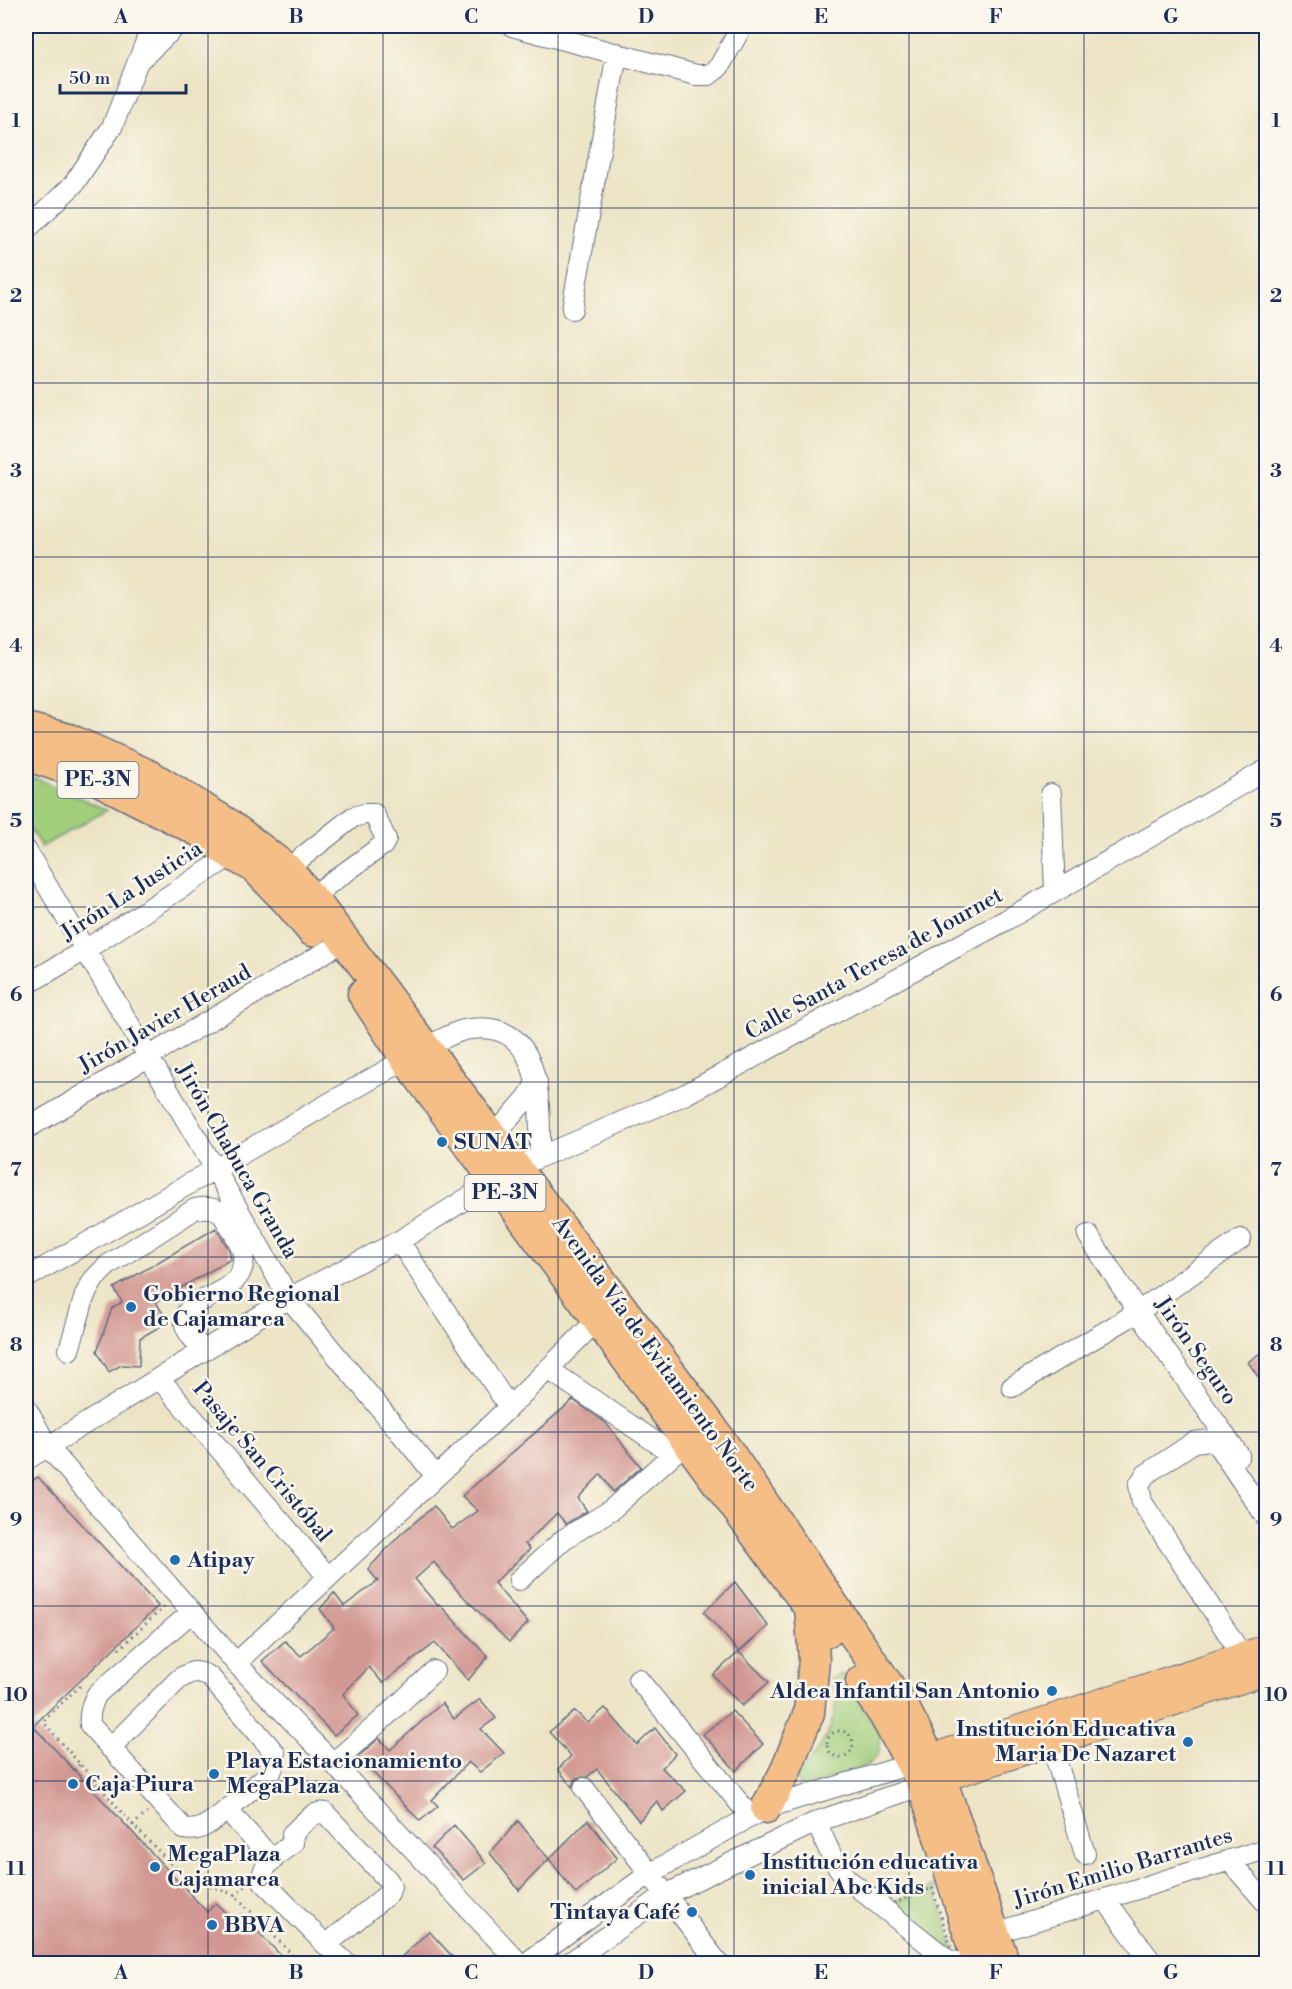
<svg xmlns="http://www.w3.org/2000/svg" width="1292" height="1989" font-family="'Libre Bodoni',serif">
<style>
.green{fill:#a2ce7b;stroke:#5e7e6c;stroke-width:1.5}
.building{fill:#d29792}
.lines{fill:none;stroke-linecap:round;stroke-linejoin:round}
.minor-casing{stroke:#646e82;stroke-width:22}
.major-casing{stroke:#646e82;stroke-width:28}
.highway-casing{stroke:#646e82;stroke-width:33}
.path{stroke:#646e82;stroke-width:3;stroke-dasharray:1.5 4.5;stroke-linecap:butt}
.minor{stroke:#fff;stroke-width:20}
.major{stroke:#f6be87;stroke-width:26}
.highway{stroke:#f6be87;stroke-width:30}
.grid{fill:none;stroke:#1b2f5e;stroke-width:1.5;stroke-opacity:0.55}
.poi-dot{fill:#1f6fb2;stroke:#fbf7ec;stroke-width:2}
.labels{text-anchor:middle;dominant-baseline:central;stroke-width:5;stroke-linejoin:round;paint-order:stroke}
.shield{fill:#fbf7ec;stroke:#5e6b89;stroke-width:1.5}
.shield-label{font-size:21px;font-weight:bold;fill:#1b2f5e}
.street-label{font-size:22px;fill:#1b2f5e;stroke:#fbf7ec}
.poi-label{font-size:22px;font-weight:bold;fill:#1b2f5e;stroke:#fbf7ec;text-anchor:start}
.neatline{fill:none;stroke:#1b2f5e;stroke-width:2}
.grid-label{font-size:20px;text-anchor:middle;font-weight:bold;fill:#1b2f5e}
</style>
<rect width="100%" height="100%" fill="#fbf7ec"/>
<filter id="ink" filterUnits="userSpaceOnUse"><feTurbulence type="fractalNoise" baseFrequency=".0167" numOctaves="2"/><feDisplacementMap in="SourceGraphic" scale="12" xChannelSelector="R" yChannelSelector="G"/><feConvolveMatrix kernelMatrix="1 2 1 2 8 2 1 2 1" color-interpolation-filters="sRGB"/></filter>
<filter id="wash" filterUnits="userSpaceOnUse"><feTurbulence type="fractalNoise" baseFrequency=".008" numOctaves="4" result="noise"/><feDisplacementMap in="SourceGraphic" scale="24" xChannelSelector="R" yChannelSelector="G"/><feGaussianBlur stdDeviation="1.35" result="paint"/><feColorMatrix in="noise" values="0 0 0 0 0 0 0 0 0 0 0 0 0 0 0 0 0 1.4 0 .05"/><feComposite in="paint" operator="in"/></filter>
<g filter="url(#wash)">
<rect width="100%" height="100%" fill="#ece4c5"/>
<path class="green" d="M26 779H38L107 810 41 847 26 822Z
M843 1674 880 1735 879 1753 868 1765 804 1788 794 1780C815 1755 836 1732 836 1697 836 1691 832 1684 830 1679Z
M934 1886 956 1954 887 1905Z"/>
<g id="blocks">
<path class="building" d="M216 1228 229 1249 231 1259 156 1302 168 1322 140 1338 139 1366 121 1365 109 1372 97 1351 112 1308 122 1302 114 1288Z
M1266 1349V1388L1248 1362Z
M573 1400 606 1423 641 1467 613 1492 601 1474 578 1498 587 1511 566 1524 557 1513 525 1544 530 1549 494 1583 528 1623 509 1642 457 1590 434 1562 415 1579 438 1606 439 1604 488 1657 468 1680 435 1643 383 1683 369 1667 343 1694 358 1715 334 1735 262 1661 285 1641 301 1656 334 1628 320 1609 334 1593 344 1606 378 1581 368 1569 401 1534 434 1506 452 1529 478 1511 462 1496Z
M38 1477 158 1606 33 1726 207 1912 216 1903 234 1922 241 1914 289 1964H26V1484Z
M735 1582 768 1626 739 1652 704 1612Z
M739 1652 769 1682 742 1706 713 1675Z
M480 1699 496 1718 481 1729 504 1753 480 1772 468 1762 432 1800 438 1806 420 1821 358 1757 379 1738 390 1750 442 1703 454 1719Z
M605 1708 637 1745 655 1728 675 1754 662 1768 686 1791 663 1811 657 1801 639 1821 597 1769 587 1777 577 1778 572 1787 558 1769 571 1756 549 1732 575 1711 588 1723Z
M732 1711 763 1744 736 1771 703 1734Z
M588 1820 617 1858 576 1894 549 1859Z
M518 1821 549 1859 519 1890 490 1853Z
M454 1825 486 1863 464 1880 432 1848Z
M429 1931 459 1964H394Z"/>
</g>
</g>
<g filter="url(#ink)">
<use href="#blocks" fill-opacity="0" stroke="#646e82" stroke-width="1.5"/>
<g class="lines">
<defs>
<path id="minor" d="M512 26 696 75H709L719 67 742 26
M142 58 176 26
M26 230 73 185 112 127 152 26
M572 309 617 53
M1051 794 1055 891
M26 850 215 1169 289 1298 436 1476
M287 869 353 817 364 814H374L386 839 383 845 311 897
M26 985 85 950 232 855
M426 1047C438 1042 451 1033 464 1030 544 1015 540 1103 540 1156
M26 1129 329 950
M494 1136 527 1098 537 1082
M1088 1235 1138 1312 1239 1455
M399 1241 509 1407
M26 1278 406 1059
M69 1350 85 1295 94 1279 108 1265 195 1209C205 1207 212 1207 221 1212 227 1223 242 1243 243 1254 249 1299 179 1294 185 1324 187 1334 197 1343 204 1351
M548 1369 673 1454
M159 1378 328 1577
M1012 1387 1138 1312 1241 1239
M26 1408 48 1447 236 1663 333 1763 520 1964
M26 1460 289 1298 399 1241 517 1167 686 1094 1006 920 1266 770
M519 1580 564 1539 611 1510 673 1454 696 1437
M192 1612 97 1694C91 1705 89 1713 90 1725L184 1829C202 1833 213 1820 227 1810L273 1860
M236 1663C358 1549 481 1438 598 1319
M1249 1666 1142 1502 1139 1485 1145 1475 1194 1442 1211 1440 1218 1446 1266 1517
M638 1679 750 1816
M1051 1743 1085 1854
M110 1748 179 1679C192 1671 196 1669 210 1677L275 1753V1762L271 1772 227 1810
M333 1763 381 1721 434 1671
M584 1788 719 1964
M816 1822 835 1863 847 1879 948 1960 964 1964
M1229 1860 1266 1903
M1105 1899 1153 1964
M995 1933 1266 1849
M326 1945 389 1893 391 1886 388 1880 325 1813C313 1810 301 1826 292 1834L293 1843C283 1851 258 1866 263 1881L326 1945 348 1964
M525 1964 649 1874 766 1808 911 1764
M568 1964 665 1895 816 1822 923 1785"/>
<path id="major" d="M913 1763 1266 1648
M923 1785 1266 1672"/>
<path id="highway" d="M26 728 69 739 151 776 227 823 287 869 320 908 711 1426 904 1708 941 1779 1005 1964
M26 755 94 778 200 832 232 855 255 868 287 901 312 931
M363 994 406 1059 827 1632
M861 1681 884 1715 923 1785 978 1964
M766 1808 784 1774 809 1713 814 1660 810 1607"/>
</defs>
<use href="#minor" class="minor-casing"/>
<use href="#major" class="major-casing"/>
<use href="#highway" class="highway-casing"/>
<path class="path" d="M119 1649 165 1606
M80 1686 45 1719V1724L133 1825 183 1876 235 1895 301 1964
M827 1744a13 13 0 1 1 26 0a13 13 0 1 1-26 0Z
M74 1770 80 1764
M128 1829 147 1813
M932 1888 953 1953 950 1955 889 1905Z
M235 1895 247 1885"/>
<use href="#minor" class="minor"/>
<use href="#major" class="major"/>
<use href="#highway" class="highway"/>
</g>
</g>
<path class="grid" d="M208 26V1964M383 26V1964M558 26V1964M734 26V1964M909 26V1964M1084 26V1964M26 208H1266M26 383H1266M26 557H1266M26 732H1266M26 907H1266M26 1082H1266M26 1257H1266M26 1432H1266M26 1606H1266M26 1781H1266"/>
<g class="poi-dot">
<circle cx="442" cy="1142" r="6"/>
<circle cx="131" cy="1307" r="6"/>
<circle cx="175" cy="1560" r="6"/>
<circle cx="1052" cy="1691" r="6"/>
<circle cx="1188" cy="1742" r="6"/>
<circle cx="214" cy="1774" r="6"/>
<circle cx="73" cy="1784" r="6"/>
<circle cx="155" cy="1867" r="6"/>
<circle cx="750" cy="1875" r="6"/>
<circle cx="692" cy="1912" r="6"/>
<circle cx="212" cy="1925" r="6"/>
</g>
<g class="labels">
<g class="shield">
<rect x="57.5" y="762" width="81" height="36" rx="4.5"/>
<rect x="464.5" y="1175" width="81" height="36" rx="4.5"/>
</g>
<g class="shield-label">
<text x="98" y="780">PE-3N</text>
<text x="505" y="1193">PE-3N</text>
</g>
<g class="street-label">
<text transform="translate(132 891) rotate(-33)">Jirón La Justicia</text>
<text transform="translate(874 964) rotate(-29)">Calle Santa Teresa de Journet</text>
<text transform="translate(165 1019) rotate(-30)">Jirón Javier Heraud</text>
<text transform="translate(237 1161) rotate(60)">Jirón Chabuca Granda</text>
<text transform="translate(1196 1351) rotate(55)">Jirón Seguro</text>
<text transform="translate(655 1354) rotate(54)">Avenida Vía de Evitamiento Norte</text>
<text transform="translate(262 1462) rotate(50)">Pasaje San Cristóbal</text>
<text transform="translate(1123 1868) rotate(-17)">Jirón Emilio Barrantes</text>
</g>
<g class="poi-label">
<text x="454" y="1142">SUNAT</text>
<text x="143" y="1294">Gobierno Regional<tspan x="143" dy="25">de Cajamarca</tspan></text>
<text x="187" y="1560">Atipay</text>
<text x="1040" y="1691" text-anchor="end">Aldea Infantil San Antonio</text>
<text x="1176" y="1729" text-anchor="end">Institución Educativa<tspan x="1176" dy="25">Maria De Nazaret</tspan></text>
<text x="226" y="1761">Playa Estacionamiento<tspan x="226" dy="25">MegaPlaza</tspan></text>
<text x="85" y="1784">Caja Piura</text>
<text x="167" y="1854">MegaPlaza<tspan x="167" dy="25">Cajamarca</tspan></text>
<text x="762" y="1862">Institución educativa<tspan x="762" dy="25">inicial Abc Kids</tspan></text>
<text x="680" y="1912" text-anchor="end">Tintaya Café</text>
<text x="224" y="1925">BBVA</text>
</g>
</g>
<rect width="1292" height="1989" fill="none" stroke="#fbf7ec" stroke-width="66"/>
<path d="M60 84v9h126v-9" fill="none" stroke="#1b2f5e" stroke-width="3"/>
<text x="69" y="84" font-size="18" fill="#1b2f5e" stroke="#fbf7ec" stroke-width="4.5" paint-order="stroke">50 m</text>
<rect x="33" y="33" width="1226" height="1923" class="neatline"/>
<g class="grid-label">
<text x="121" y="23">A</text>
<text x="296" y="23">B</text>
<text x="471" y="23">C</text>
<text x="646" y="23">D</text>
<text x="821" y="23">E</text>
<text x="996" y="23">F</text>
<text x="1171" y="23">G</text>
<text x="16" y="127">1</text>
<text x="1276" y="127">1</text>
<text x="16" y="302">2</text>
<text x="1276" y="302">2</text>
<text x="16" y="477">3</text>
<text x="1276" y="477">3</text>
<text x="16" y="652">4</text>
<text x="1276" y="652">4</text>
<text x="16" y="827">5</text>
<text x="1276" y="827">5</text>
<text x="16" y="1001">6</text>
<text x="1276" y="1001">6</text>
<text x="16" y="1176">7</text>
<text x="1276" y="1176">7</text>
<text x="16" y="1351">8</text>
<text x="1276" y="1351">8</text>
<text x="16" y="1526">9</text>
<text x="1276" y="1526">9</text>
<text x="16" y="1701">10</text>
<text x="1276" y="1701">10</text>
<text x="16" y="1875">11</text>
<text x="1276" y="1875">11</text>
<text x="121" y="1979">A</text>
<text x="296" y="1979">B</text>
<text x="471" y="1979">C</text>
<text x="646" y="1979">D</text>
<text x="821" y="1979">E</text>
<text x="996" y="1979">F</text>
<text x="1171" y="1979">G</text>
</g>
</svg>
